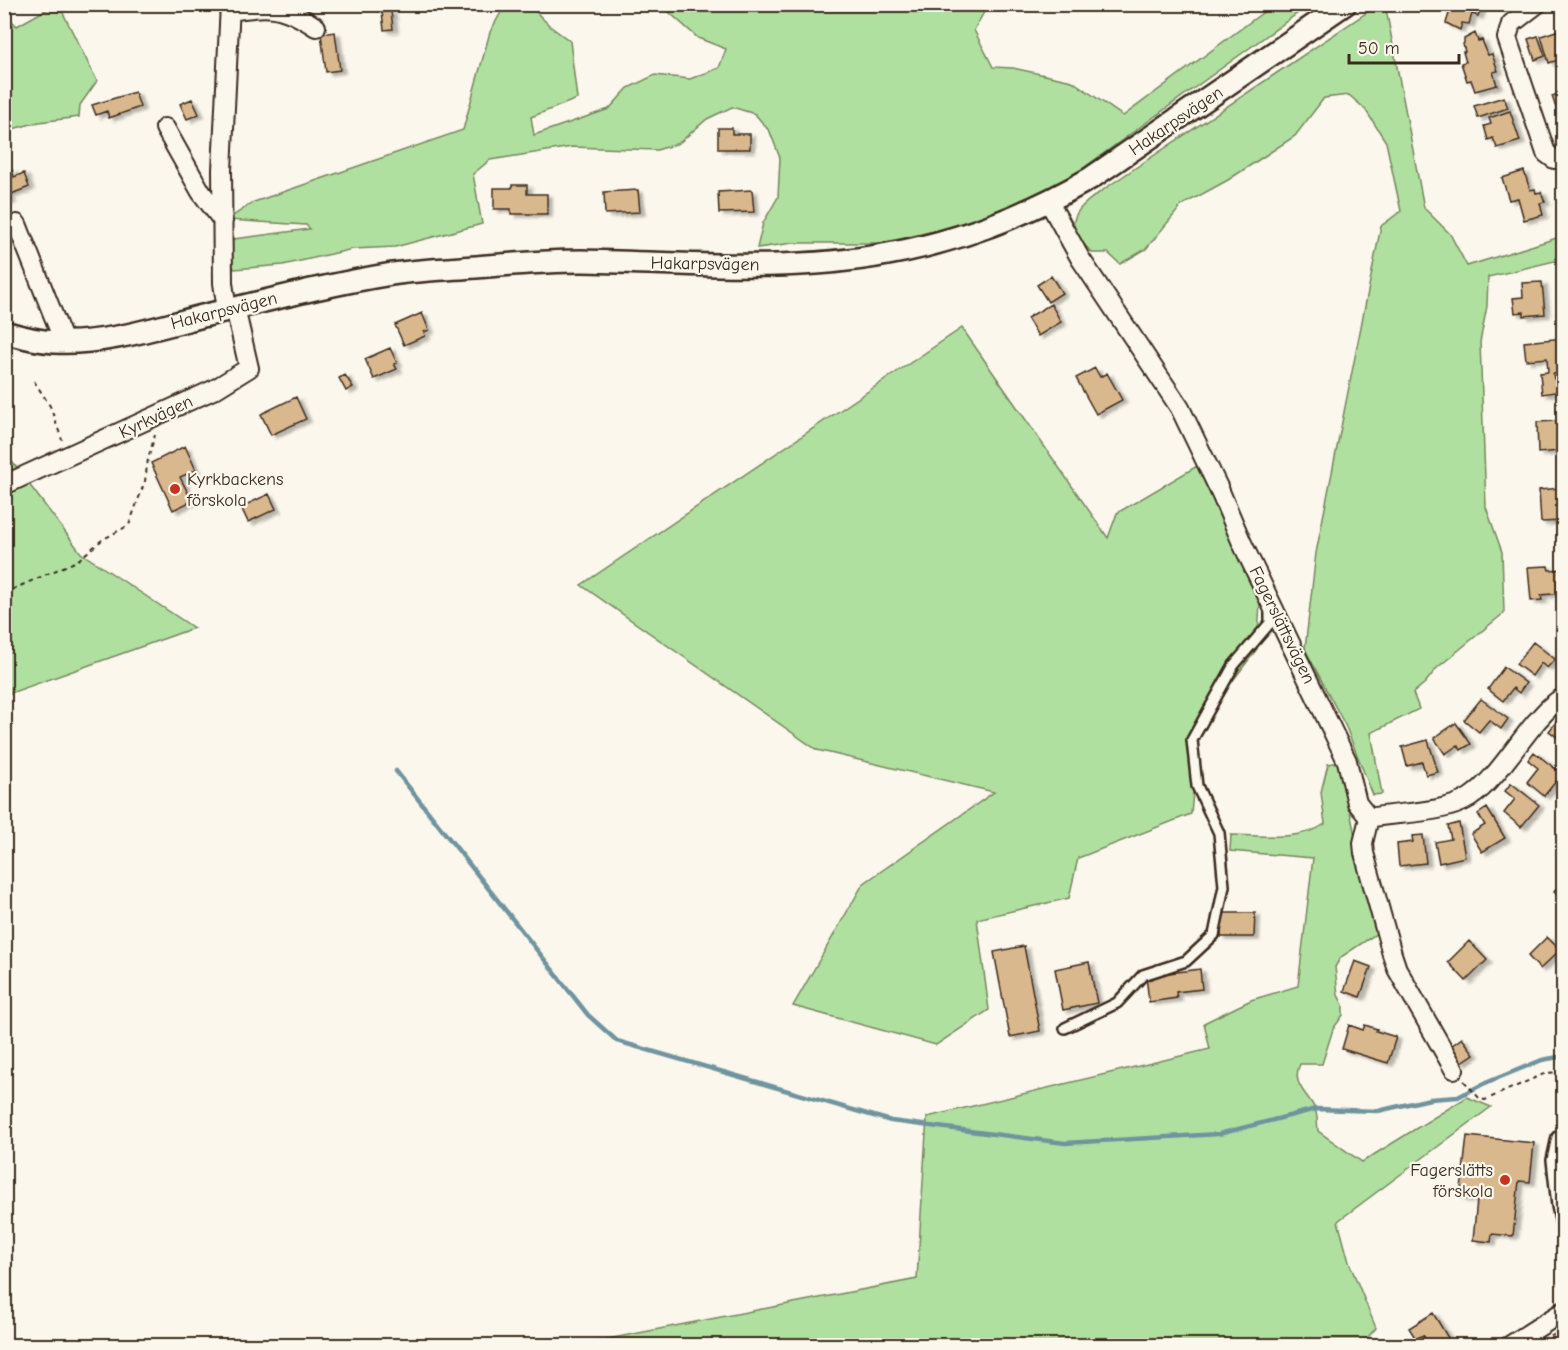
<svg xmlns="http://www.w3.org/2000/svg" width="1568" height="1350" font-family="'Comic Neue',sans-serif">
<style>
.green{fill:#b0e0a0;stroke:#76855f;stroke-width:1.5}
.lines{fill:none;stroke-linecap:round;stroke-linejoin:round}
.stream{stroke:#6f949e;stroke-width:4.5}
.building{fill:#dab88d;stroke:#3b2a1e;stroke-width:1.5;filter:url(#shadow)}
.service-casing{stroke:#3b2a1e;stroke-width:14}
.minor-casing{stroke:#3b2a1e;stroke-width:22}
.tertiary-casing{stroke:#3b2a1e;stroke-width:26}
.path{stroke:#3b2a1e;stroke-width:2;stroke-dasharray:4.5 4.5;stroke-linecap:butt}
.service{stroke:#fbf7ec;stroke-width:9}
.minor{stroke:#fbf7ec;stroke-width:18}
.tertiary{stroke:#fbf7ec;stroke-width:21}
.poi-dot{fill:#c8321e;stroke:#fbf7ec;stroke-width:2}
.labels{text-anchor:middle;dominant-baseline:central;stroke-width:4.5;stroke-linejoin:round;paint-order:stroke}
.street-label{font-size:18px;fill:#3b2a1e;stroke:#fbf7ec}
.poi-label{font-size:18px;fill:#3b2a1e;stroke:#fbf7ec;text-anchor:start}
</style>
<defs>
<filter id="shadow"><feDropShadow dx="5" dy="3" stdDeviation="1.5" flood-color="#0004"/></filter>
</defs>
<rect width="100%" height="100%" fill="#fbf7ec"/>
<filter id="ink" filterUnits="userSpaceOnUse"><feTurbulence type="fractalNoise" baseFrequency=".0167" numOctaves="2"/><feDisplacementMap in="SourceGraphic" scale="12" xChannelSelector="R" yChannelSelector="G"/><feConvolveMatrix kernelMatrix="1 2 1 2 8 2 1 2 1" color-interpolation-filters="sRGB"/></filter>
<g filter="url(#ink)">
<path class="green" d="M56 4 59 5 97 81 80 105 79 117 39 122 5 131V14L17 26Z
M1385 4 1424 208 1450 234 1467 266 1563 236V259L1488 277 1487 306 1480 342 1486 507 1502 552 1504 613 1437 668 1425 683 1413 693 1419 709 1371 733 1382 794 1373 795 1346 727 1305 649 1316 553 1381 226 1401 211 1386 142 1365 109 1349 95 1324 98 1295 136 1228 180 1182 205 1146 249 1120 264 1108 253H1092C1087 247 1080 241 1076 235 1065 211 1094 197 1110 185L1378 5Z
M505 5H529L551 27 570 41 577 99 531 117 534 135 609 109 628 88 655 75 690 79 719 68 726 49 698 38 661 5H988L974 30 993 67 1013 68 1072 81 1123 116 1273 5H1309L1053 190 972 222 883 243H793L757 248 763 223 778 197 780 158 770 132 755 114 732 107 707 119 679 143 657 150 572 147 490 160 473 174 482 224 395 247 353 249 283 265 234 269 226 240 310 229 306 225 227 220 254 202 463 130 490 32Z
M962 328 1108 538 1117 513 1197 466 1260 603 1257 649 1199 725 1191 814 1078 858 1069 898 977 919 989 1010 936 1045 793 1006 863 884 994 792 817 750 581 585Z
M4 451 81 553 194 628 5 695Z
M1340 762 1367 895 1379 932 1341 957 1335 967 1338 995 1343 1005V1015L1333 1029 1322 1064H1300C1291 1083 1306 1092 1314 1107 1318 1113 1317 1124 1318 1131L1362 1162 1467 1097 1491 1107 1338 1221 1349 1262 1376 1328 1361 1345 572 1346 917 1279 927 1117 1210 1049 1204 1023 1251 1000 1298 986 1313 858 1230 851 1231 835C1262 835 1298 842 1325 824L1321 792 1328 764Z"/>
<g class="lines">
<path class="stream" d="M396 771 588 1015 617 1041 891 1121 1065 1143 1219 1134 1316 1109 1378 1111 1430 1099 1458 1097 1483 1084 1542 1060 1564 1056"/>
</g>
<path class="building" d="M1452 4H1482L1478 16 1472 14 1469 24 1462 23 1460 30 1446 23Z
M391 11 393 29 384 30 382 12Z
M1559 30 1561 34H1564V58L1549 63 1541 36Z
M335 32 340 70 326 72 321 34Z
M1475 33 1478 41 1482 40 1488 55 1492 54 1498 71 1493 72 1497 85 1475 91 1471 80 1467 81 1461 63 1466 62 1463 52H1465L1463 44 1464 43V39Z
M1538 36 1545 56 1535 60 1528 39Z
M135 92 140 107 109 118 107 111 96 115 92 105Z
M1564 92V115L1559 117 1552 96Z
M1504 97 1508 108 1478 118 1474 106Z
M192 99 199 114 187 119 180 104Z
M1510 111 1520 141 1497 148 1493 138 1488 140 1484 126 1491 124 1489 118Z
M718 128H732V134H750V149H718Z
M12 170 14 177 24 173 29 187 9 195 11 200 4 202V173Z
M1524 171 1530 190 1535 189 1536 193 1541 192 1545 202 1540 203 1543 215 1524 220 1518 198 1509 200 1502 178Z
M512 185H527V194H547V214H511V209H494V188H512Z
M638 190 640 212 605 214 604 192Z
M752 190 754 212 719 213 718 192Z
M1051 276 1062 293 1048 302 1037 285Z
M1542 282 1545 314 1524 316V312L1515 313 1513 298 1523 297 1522 283Z
M1051 304 1061 322 1038 336 1027 318Z
M422 313 429 330 424 332 425 336 404 345 395 325Z
M1564 338V373L1553 374 1554 379 1561 378 1562 391 1542 394 1540 373 1548 372 1547 358 1526 360 1524 342Z
M390 348 397 363 394 364 397 369 374 379 365 359Z
M1095 368 1100 377 1107 373 1122 400 1096 414 1076 378Z
M345 375 353 387 346 391 339 378Z
M296 397 306 419 271 435 261 414Z
M1557 421 1559 451 1538 453 1537 422Z
M185 446 196 470 180 477 192 501 173 510 151 463Z
M1561 488 1563 521 1541 522 1539 490Z
M269 494 276 509 248 522 241 507Z
M1548 566 1549 570 1564 569V593L1541 595 1542 600 1531 601 1528 567Z
M1533 642 1555 659 1547 668 1541 663 1532 676 1516 664Z
M1504 667 1526 683 1519 693 1513 688 1503 701 1488 689Z
M1481 699 1508 719 1501 729 1489 720 1479 732 1464 720Z
M1556 722 1564 728V742L1549 731Z
M1456 723 1471 744 1461 750 1458 745 1445 754 1434 738Z
M1428 740 1438 772 1426 775 1422 762 1407 766 1402 747Z
M1534 752 1562 774 1544 796 1527 782 1538 768 1528 760Z
M1511 783 1539 805 1521 827 1504 813 1515 799 1505 791Z
M1487 808 1505 838 1482 852 1471 834 1485 825 1478 814Z
M1459 823 1465 857 1439 863 1435 842 1451 839 1448 826Z
M1423 835 1426 863 1399 866 1397 844 1413 842 1412 836Z
M1564 877V899L1554 892Z
M1222 913H1255L1254 937H1221Z
M1547 937 1560 950 1540 969 1528 956Z
M1469 941 1487 960 1466 981 1448 962Z
M1024 946 1040 1031 1010 1037 994 952Z
M1355 961 1371 967 1360 997 1344 991Z
M1089 962 1097 1003 1063 1010 1055 969Z
M1200 969 1202 989 1176 992 1177 998 1149 1002 1146 976Z
M1349 1025 1363 1030 1365 1025 1377 1029 1376 1031 1396 1037 1388 1063 1342 1049Z
M1462 1038 1474 1054 1462 1062 1451 1046Z
M1467 1136 1534 1143 1530 1182 1519 1181 1513 1236 1492 1234 1491 1242 1473 1240 1477 1200 1460 1198Z
M1433 1313 1453 1346H1430L1423 1335 1416 1339 1409 1328Z
M1564 1330V1346H1556L1551 1336Z"/>
<g class="lines">
<defs>
<path id="service" d="M1065 1028 1117 1003 1143 975 1186 961 1214 935 1224 886 1219 833 1197 786 1192 740 1234 665 1270 623V610
M1564 1135 1557 1137 1552 1160 1557 1206 1564 1238"/>
<path id="minor" d="M1537 4 1511 24 1507 38 1546 153 1554 159H1564
M230 11C270 5 281 4 316 27
M165 128 201 192 223 221
M1049 202 1080 258 1180 408 1219 489 1242 543 1347 761 1357 803 1369 818 1363 843 1364 853 1392 954 1397 969 1454 1069
M17 224 64 342
M227 310 223 283 222 170 230 4
M4 485 215 389 249 368 235 308
M1369 818C1399 812 1443 814 1469 798 1493 783 1517 744 1536 722 1544 713 1552 703 1564 697
M1509 1346 1564 1311"/>
<path id="tertiary" d="M4 332C21 337 37 341 54 342 105 345 158 327 207 315 269 300 330 284 392 274 420 270 448 269 476 267 511 264 546 261 582 261 684 263 787 273 888 254 960 241 1027 215 1091 178L1345 4"/>
</defs>
<use href="#service" class="service-casing"/>
<use href="#minor" class="minor-casing"/>
<use href="#tertiary" class="tertiary-casing"/>
<path class="path" d="M34 381 50 406 62 440
M4 593 77 561 102 540 129 525 145 481 148 459 155 435
M1464 1081 1480 1099 1485 1100 1546 1073 1564 1072"/>
<use href="#service" class="service"/>
<use href="#minor" class="minor"/>
<use href="#tertiary" class="tertiary"/>
</g>
</g>
<g class="poi-dot">
<circle cx="175" cy="489" r="6"/>
<circle cx="1505" cy="1180" r="6"/>
</g>
<g class="labels">
<g class="street-label">
<text transform="translate(1176 121) rotate(-34)">Hakarpsvägen</text>
<text transform="translate(705 264) rotate(1)">Hakarpsvägen</text>
<text transform="translate(224 311) rotate(-14)">Hakarpsvägen</text>
<text transform="translate(156 417) rotate(-25)">Kyrkvägen</text>
<text transform="translate(1282 625) rotate(64)">Fagerslättsvägen</text>
</g>
<g class="poi-label">
<text x="187" y="479">Kyrkbackens<tspan x="187" dy="21">förskola</tspan></text>
<text x="1493" y="1170" text-anchor="end">Fagerslätts<tspan x="1493" dy="21">förskola</tspan></text>
</g>
</g>
<rect width="1568" height="1350" fill="none" stroke="#fbf7ec" stroke-width="24"/>
<rect x="12" y="12" width="1544" height="1326" fill="none" stroke="#3b2a1e" stroke-width="2" filter="url(#ink)"/>
<path d="M1349 54v9h110v-9" fill="none" stroke="#3b2a1e" stroke-width="3"/>
<text x="1358" y="54" font-size="18" fill="#3b2a1e" stroke="#fbf7ec" stroke-width="4.5" paint-order="stroke">50 m</text>
</svg>
